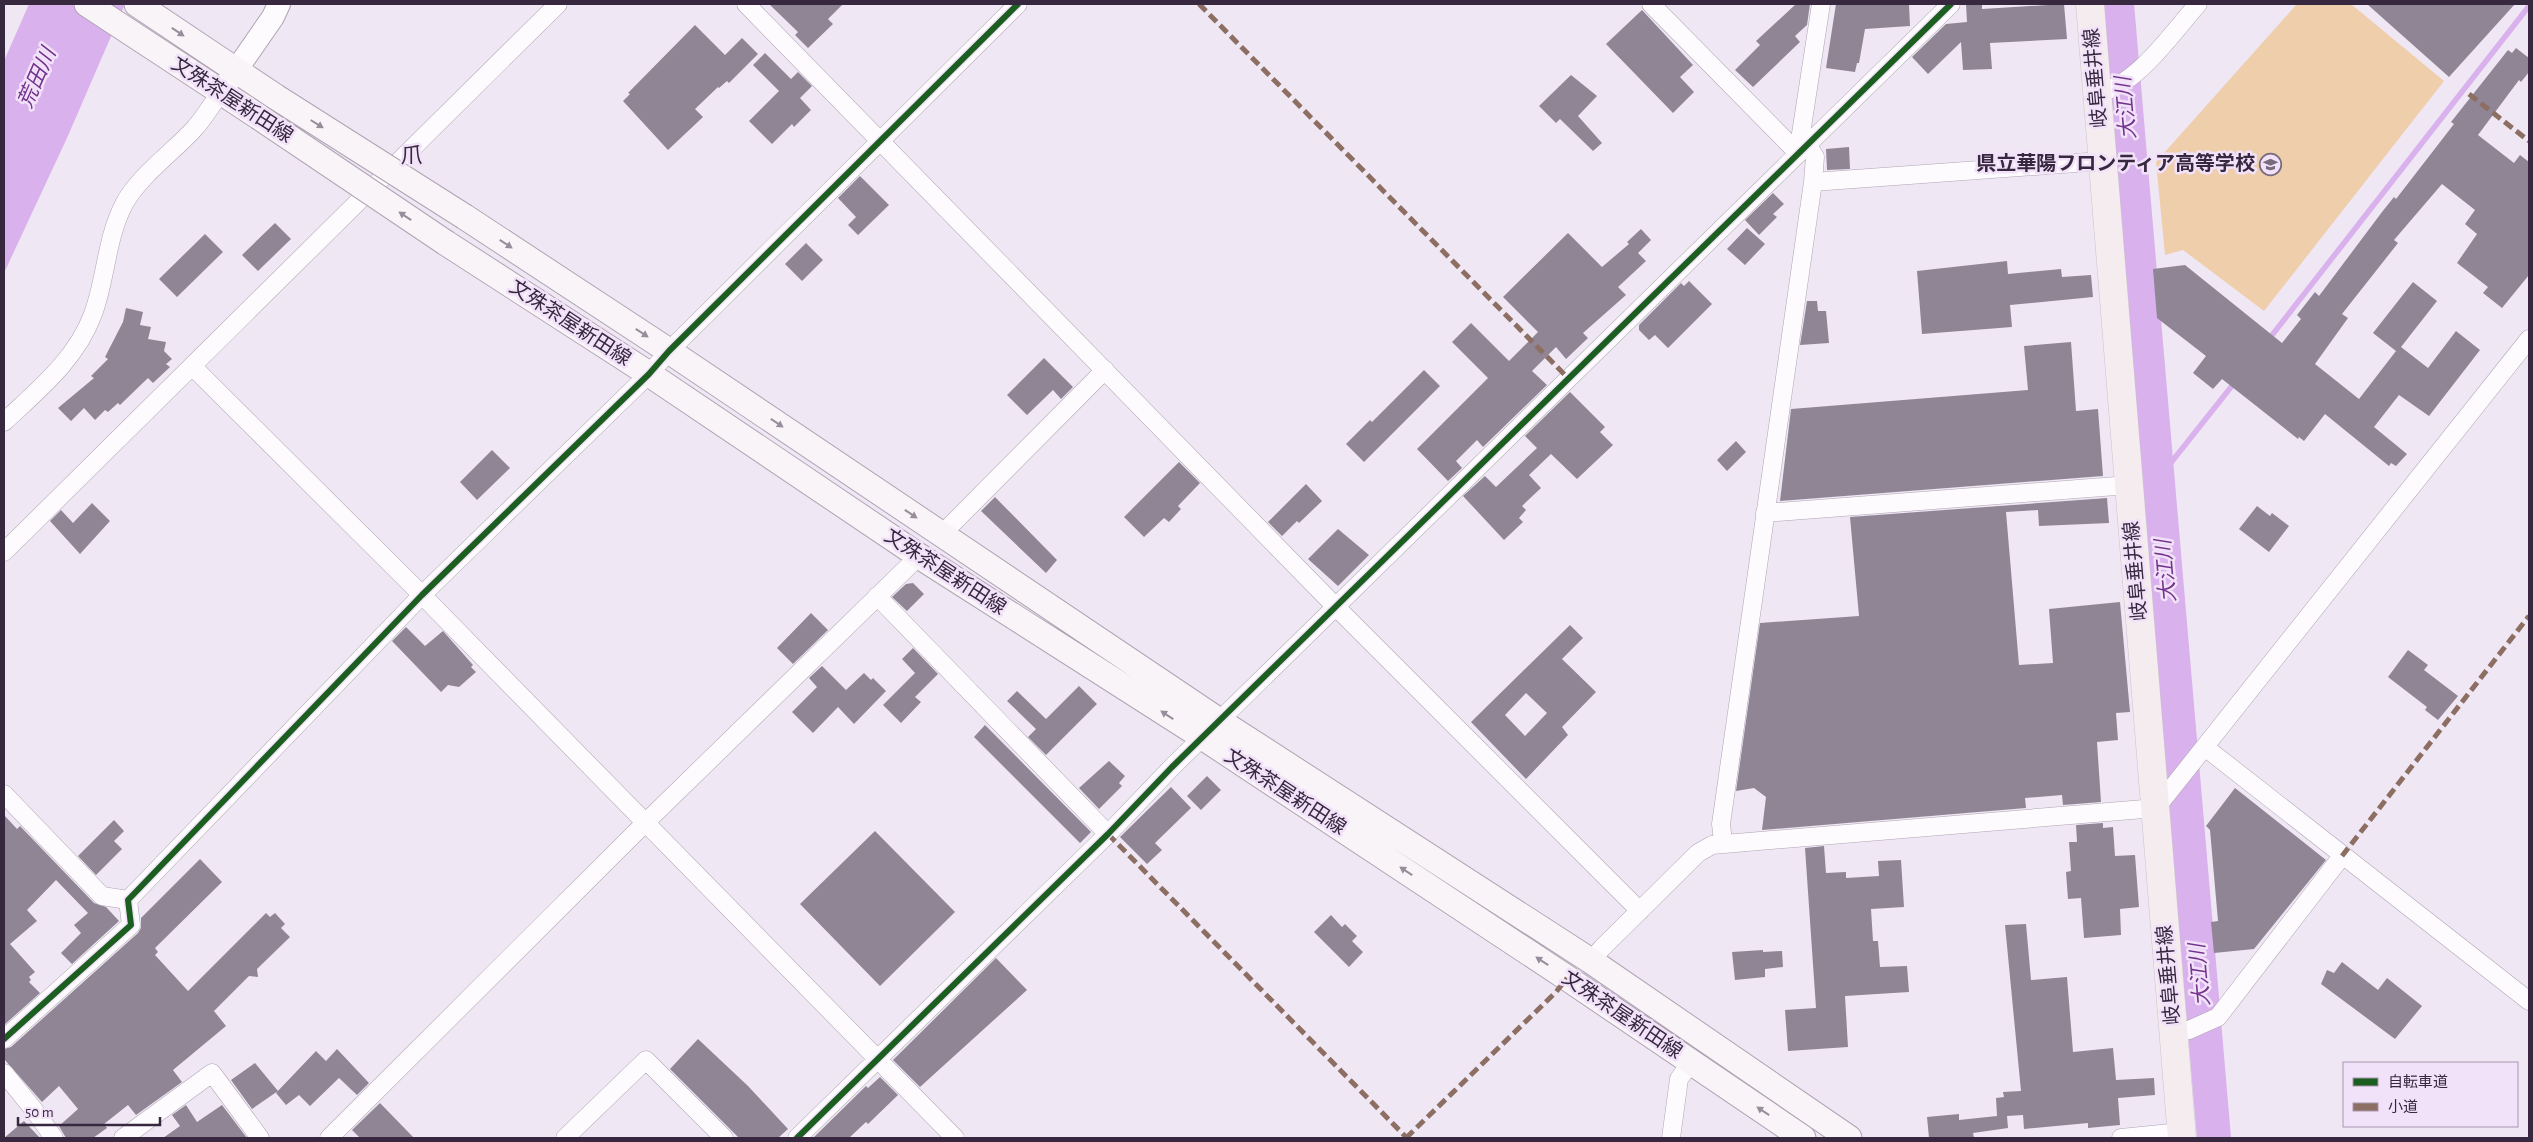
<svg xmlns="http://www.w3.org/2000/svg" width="2533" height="1142" font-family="'Alegreya Sans','Noto Sans JP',sans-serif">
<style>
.green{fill:#efceab}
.water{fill:#d9b1ec}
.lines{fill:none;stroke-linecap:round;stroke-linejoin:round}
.stream{stroke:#d9b1ec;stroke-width:5.5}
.river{stroke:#d9b1ec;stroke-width:34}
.building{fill:#908594;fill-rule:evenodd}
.minor-casing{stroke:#afa4b4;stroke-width:19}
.tertiary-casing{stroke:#afa4b4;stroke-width:24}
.secondary-casing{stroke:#afa4b4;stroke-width:27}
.primary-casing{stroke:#cac3cd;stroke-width:29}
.minor{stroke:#fdfbfd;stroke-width:18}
.tertiary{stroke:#fdfbfd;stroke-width:22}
.secondary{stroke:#f9f4f7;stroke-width:25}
.primary{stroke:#f5ecef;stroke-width:28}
.secondary-bridge-casing{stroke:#afa4b4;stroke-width:27;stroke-linecap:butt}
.secondary-bridge{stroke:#f9f4f7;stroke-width:25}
.quiet{stroke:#8d6e63;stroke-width:5;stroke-dasharray:10 5;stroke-linecap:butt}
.cycleway-casing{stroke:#f2e2f9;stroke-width:9}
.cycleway{stroke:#1b5e20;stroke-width:6}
.oneway{fill:#988e9b}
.labels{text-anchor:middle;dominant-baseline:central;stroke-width:5;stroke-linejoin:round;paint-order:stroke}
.street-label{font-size:20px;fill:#38283f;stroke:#f2e2f9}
.poi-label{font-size:20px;font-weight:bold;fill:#38283f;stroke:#f2e2f9;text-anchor:end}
.water-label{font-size:21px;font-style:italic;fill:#73338d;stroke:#f2e2f9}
.quarter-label{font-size:22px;fill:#38283f;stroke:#f2e2f9}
</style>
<rect width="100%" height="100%" fill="#f0e7f4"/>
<path class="green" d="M2297 4H2351L2444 81 2264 311 2183 250 2165 255 2156 162Z"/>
<path class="water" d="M29 4H125L67 138 4 273V61Z"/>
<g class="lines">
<path class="stream" d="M2269 339 2529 6
M2158 479 2235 382"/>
<path class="river" d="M2117 4 2214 1138"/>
</g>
<path class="building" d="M769 4H843L828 19 833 24 808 48 795 35 798 32Z
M1796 4H1810L1807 25 1795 36 1800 42 1753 87 1735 70 1760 45 1756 41Z
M1836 4H1909L1910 26 1865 29 1859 63H1857L1855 72 1826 68Z
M1966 4H1982V9L2064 4 2067 39 1990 43 1992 69 1963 70 1961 42 1928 74 1912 57 1946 24 1967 22Z
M2367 4H2515L2449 77Z
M1642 10 1693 65 1680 77 1694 92 1673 113 1606 44Z
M695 25 725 55 742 38 758 54 729 83 727 81 719 88 718 87 695 109 703 117 668 150 623 101 630 94 628 93Z
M2516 48 2529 58V72L2521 82 2519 80 2478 135 2514 163 2520 155 2529 162V275L2502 308 2483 293 2488 287 2457 263 2477 234 2465 224 2475 210 2442 184 2394 240 2398 243 2342 314 2348 318 2315 364 2359 399 2396 351 2373 333 2413 282 2437 301 2401 347 2428 368 2456 331 2480 350 2429 416 2399 395 2374 427 2407 454 2396 466 2391 463 2389 466 2325 414 2304 441 2299 437 2298 439 2222 379 2213 389 2193 373 2206 356 2157 318 2153 269 2185 265 2282 343 2301 319 2297 315 2315 292 2319 296 2382 212 2394 197 2396 199 2454 124 2451 122 2508 50 2512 53Z
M765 53 791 79 798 72 812 86 800 98 811 110 794 127 792 124 772 144 749 121 779 91 753 65Z
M1571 75 1597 96 1578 116 1602 143 1593 151 1560 119 1556 123 1539 106Z
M1849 147 1850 169 1827 170 1826 149Z
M860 176 889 205 858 235 848 225 856 217 838 198Z
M1773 193 1784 204 1773 214 1777 217 1759 235 1745 220Z
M275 223 291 239 258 271 242 255Z
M1747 228 1765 244 1745 265 1727 249Z
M1641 229 1651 240 1638 253 1646 261 1618 287 1626 295 1583 333 1588 338 1566 359 1556 347 1532 371 1547 385 1483 447 1477 440 1456 461 1462 468 1448 481 1417 449 1488 378 1452 342 1471 323 1509 361 1538 332 1503 297 1568 233 1602 267 1629 244 1627 242Z
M205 234 223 252 177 297 159 279Z
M806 243 823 260 802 281 785 264Z
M2007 261 2008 274 2061 269 2062 277 2091 275 2093 297 2010 305 2012 327 1922 334 1917 271Z
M1689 281 1712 304 1668 348 1655 335 1649 340 1639 330V325L1681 283 1684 286Z
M1807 301H1817L1818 311H1826L1829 343 1800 345Z
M126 308 143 312 140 325 151 327 148 339 166 342 164 351 172 359 166 364 170 367 153 383 148 378 120 405 118 403 108 412 105 410 95 420 84 408 71 421 58 408 94 378 91 376 108 359 105 357 123 322Z
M2071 342 2076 411 2098 409 2103 476 1780 501 1791 409 2028 390 2024 346Z
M1044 358 1073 387 1061 399 1053 390 1027 415 1007 395Z
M1424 370 1440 386 1364 462 1346 444 1370 420 1372 422Z
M1570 392 1605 427 1600 432 1613 445 1577 479 1551 454 1529 475 1541 488 1522 506 1526 510 1519 518 1523 522 1504 540 1463 496 1485 476 1496 487 1537 448 1525 436Z
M1736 441 1746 452 1727 471 1717 460Z
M492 450 510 468 477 500 460 482Z
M1179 462 1200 483 1178 506 1181 509 1169 522 1164 518 1144 537 1124 517Z
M1306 484 1322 501 1299 523 1297 521 1282 536 1268 522Z
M995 497 1057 560 1046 573 981 511Z
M2107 498 2109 523 2039 526 2038 510 2006 512 2019 665 2053 663 2049 609 2120 602 2130 712 2116 713 2118 740 2097 742 2101 802 2063 805 2062 795 2025 798 2026 808 1762 830 1766 797 1754 788 1736 791 1760 623 1859 616 1850 517Z
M92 503 110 521 80 554 50 521 61 510 73 523Z
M2257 506 2270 516 2272 513 2289 526 2269 552 2239 529Z
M1338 529 1369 555 1338 586 1308 559Z
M913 583 924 594 907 611 892 597 906 584Z
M811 613 828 630 793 664 777 648Z
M1570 625 1583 638 1562 659 1596 692 1562 727 1568 735 1526 779 1471 722ZM1526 693 1547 713 1525 736 1505 715Z
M406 627 425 646 443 631 473 665 471 667 476 672 459 687 448 685 441 692 392 641Z
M913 648 938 674 915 697 921 702 901 723 883 705 915 673 902 659Z
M2408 650 2428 665 2424 670 2458 696 2438 720 2425 710 2427 707 2388 677Z
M822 666 846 690 864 673 871 680 873 678 886 691 854 724 838 707 813 733 792 712 817 687 809 678Z
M1079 686 1097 704 1046 755 1028 737 1036 729 1007 701 1017 691 1046 719Z
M985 725 1091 832 1080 843 974 737Z
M1109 761 1125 776 1119 783 1122 786 1099 809 1079 788Z
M1207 776 1221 790 1201 810 1187 796Z
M1171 787 1191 808 1155 843 1162 850 1147 864 1120 837Z
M2235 788 2326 860 2254 949 2214 953 2211 922 2218 921 2210 830 2206 826Z
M4 815 17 829 20 826 94 903 106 907 119 921 72 964 61 953 81 933 74 925 88 913 56 880 27 910 37 921 10 944 35 972 29 977 31 980 29 982 40 993 4 1025Z
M114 820 124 831 114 841 122 849 96 875 78 856Z
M2103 823V828L2113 827 2115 856 2135 855 2139 907 2120 909 2121 935 2084 938 2081 898 2068 899 2066 872 2071 871 2069 842H2077L2076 825Z
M875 831 955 912 880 986 800 904Z
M1824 846 1826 873 1846 872V878L1879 876 1878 861 1901 860 1904 907 1871 909 1873 941H1878L1880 967 1907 966 1909 992 1845 996 1848 1047 1788 1051 1785 1010 1816 1008 1805 848Z
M200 859 222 882 155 948 158 952 155 955 188 991 266 913 270 917 275 913 285 924 281 928 290 937 257 969 258 977 249 976 214 1011 226 1026 173 1070 182 1082 136 1115 128 1105 104 1124 107 1128 93 1138H66L59 1126 78 1109 59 1086 42 1102 4 1059V1049L11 1047 138 933 141 928V918Z
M1331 915 1342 927 1345 924 1357 936 1352 941 1363 952 1349 967 1314 932Z
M2026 924 2031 980 2067 977 2073 1052 2113 1048 2116 1080 2154 1078 2155 1095 2118 1098 2120 1125 2088 1128V1123L2024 1129 2023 1115 2007 1116 2008 1128 1973 1133 1974 1138H1929L1927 1117 1959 1114V1120L1997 1116 1996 1098 2004 1097 2003 1092 2021 1091 2005 925Z
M1763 950V952L1782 951 1783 967 1765 969V977L1735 980 1732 952Z
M996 958 1027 990 920 1087 893 1060Z
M2342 962 2378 990 2387 978 2422 1006 2395 1039 2321 984 2327 970 2334 973Z
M698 1039 748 1086 788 1129 778 1138H739L670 1069Z
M337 1049 369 1083 357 1095 339 1078 310 1106 299 1095 286 1105 276 1093 316 1051 326 1061Z
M255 1063 278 1091 252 1109 231 1080Z
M880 1077 898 1095 868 1124 866 1122 849 1138H813L866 1086 868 1088Z
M380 1103 414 1138H360L352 1130Z
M186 1105 197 1122 222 1105 247 1138H163L180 1126 172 1115Z
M24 1121 40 1138H4Z"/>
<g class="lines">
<defs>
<path id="minor" d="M746 4 1336 607 1640 911
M1651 4 1798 153
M2097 93C2137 86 2172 33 2198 4
M1798 153 1821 4
M1813 182 2103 161
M192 366 422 595 955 1138
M4 422C38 390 76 360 93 314 106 279 106 239 124 204 140 175 172 153 194 129 204 118 212 104 221 92
M1765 513 2129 485
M942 534 1105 370
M4 552 558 4
M877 596 1108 834
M2206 748 2529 1001
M4 794 102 896 128 900
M1723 842 1721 824 1813 182 1815 157 1807 144
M1591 961 1602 948 1698 853 1712 845 2156 808 2529 339
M2173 1031 2189 1030 2218 1017 2342 856
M4 1039 131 925 128 900 422 595 649 374 669 351 1018 4
M4 1073 34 1110 54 1138
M123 1138 212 1073 260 1138
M329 1138 644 824 919 556
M565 1138 646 1060 724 1138
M797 1138 1108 834 1172 767 1951 4
M1671 1138 1679 1079 1691 1062
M2121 1138 2181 1132"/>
<path id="tertiary" d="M221 92 273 17 279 4"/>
<path id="secondary" d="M87 4 259 117
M137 4 276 97
M465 217 669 351 1221 722 1591 961 1849 1138
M446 243 649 374 919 556 1204 738 1567 978 1803 1138"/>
<path id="primary" d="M2090 4 2182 1138"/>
</defs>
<use href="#minor" class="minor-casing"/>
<use href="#tertiary" class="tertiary-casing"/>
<use href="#secondary" class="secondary-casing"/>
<use href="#primary" class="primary-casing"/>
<use href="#minor" class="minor"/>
<use href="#tertiary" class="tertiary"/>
<use href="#secondary" class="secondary"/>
<use href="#primary" class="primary"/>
<defs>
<path id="secondary-bridge" d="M276 97 465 217
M259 117 446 243"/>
</defs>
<use href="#secondary-bridge" class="secondary-bridge-casing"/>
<use href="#secondary-bridge" class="secondary-bridge"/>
<path class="quiet" d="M1199 4 1569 379
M2469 94 2529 141
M1108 834 1407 1138
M2342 856 2529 616
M1406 1138 1556 992 1567 978"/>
<defs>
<path id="cycleway" d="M4 1039 131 925 128 900 422 595 649 374 669 351 1018 4
M797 1138 1108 834 1172 767 1951 4"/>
</defs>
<use href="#cycleway" class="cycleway-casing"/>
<use href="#cycleway" class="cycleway"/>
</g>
<defs><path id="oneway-solid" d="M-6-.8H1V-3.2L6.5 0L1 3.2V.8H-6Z" transform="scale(1.25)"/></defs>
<g class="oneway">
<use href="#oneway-solid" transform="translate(178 32) rotate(34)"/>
<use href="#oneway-solid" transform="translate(317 124) rotate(32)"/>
<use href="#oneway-solid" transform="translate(405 216) rotate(-146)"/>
<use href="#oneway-solid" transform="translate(506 244) rotate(33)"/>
<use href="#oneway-solid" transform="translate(642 333) rotate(33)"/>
<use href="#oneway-solid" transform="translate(777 423) rotate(34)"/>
<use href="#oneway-solid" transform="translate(911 514) rotate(34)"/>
<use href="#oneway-solid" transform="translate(1167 715) rotate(-147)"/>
<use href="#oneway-solid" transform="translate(1406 871) rotate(-147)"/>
<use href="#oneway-solid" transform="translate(1542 961) rotate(-147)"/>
<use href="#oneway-solid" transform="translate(1763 1111) rotate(-146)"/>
</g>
<defs>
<symbol id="school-ring" viewBox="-11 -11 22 22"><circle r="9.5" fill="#f2e2f9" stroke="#786b7e" stroke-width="1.5"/><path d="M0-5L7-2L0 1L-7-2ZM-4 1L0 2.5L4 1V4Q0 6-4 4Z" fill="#786b7e"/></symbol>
</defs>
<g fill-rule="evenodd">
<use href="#school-ring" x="2258" y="152" width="25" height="25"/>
</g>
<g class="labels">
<g class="street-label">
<text transform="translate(2096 78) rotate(-95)">岐阜垂井線</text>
<text transform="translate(232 100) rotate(33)">文殊茶屋新田線</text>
<text transform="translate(570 323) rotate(33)">文殊茶屋新田線</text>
<text transform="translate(2136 571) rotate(-95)">岐阜垂井線</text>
<text transform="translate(945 572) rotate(33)">文殊茶屋新田線</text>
<text transform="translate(1285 792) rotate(33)">文殊茶屋新田線</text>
<text transform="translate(2169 975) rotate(-95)">岐阜垂井線</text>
<text transform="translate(1622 1015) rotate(34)">文殊茶屋新田線</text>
</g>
<g class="poi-label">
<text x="2255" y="164">県立華陽フロンティア高等学校</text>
</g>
<g class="water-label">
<text transform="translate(37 78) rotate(-66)">荒田川</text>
<text transform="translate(2126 108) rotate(-95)">大江川</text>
<text transform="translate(2166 571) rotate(-95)">大江川</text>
<text transform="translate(2200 975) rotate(-95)">大江川</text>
</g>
<g class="quarter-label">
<text x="412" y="155">爪</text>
</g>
</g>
<rect width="2533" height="1142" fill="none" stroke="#38283f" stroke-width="10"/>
<rect x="2343" y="1062" width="175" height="65" fill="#f2e2f9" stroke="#a898af"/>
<rect x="2353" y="1078" width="25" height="8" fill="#1b5e20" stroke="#a898af"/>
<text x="2388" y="1087" font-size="15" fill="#38283f">自転車道</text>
<rect x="2353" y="1103" width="25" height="8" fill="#8d6e63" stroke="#a898af"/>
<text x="2388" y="1112" font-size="15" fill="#38283f">小道</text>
<path d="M18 1117v8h142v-8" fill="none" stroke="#38283f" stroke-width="2.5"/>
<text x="25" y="1117" font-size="15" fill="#38283f" stroke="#f2e2f9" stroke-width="4" paint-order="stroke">50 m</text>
</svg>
